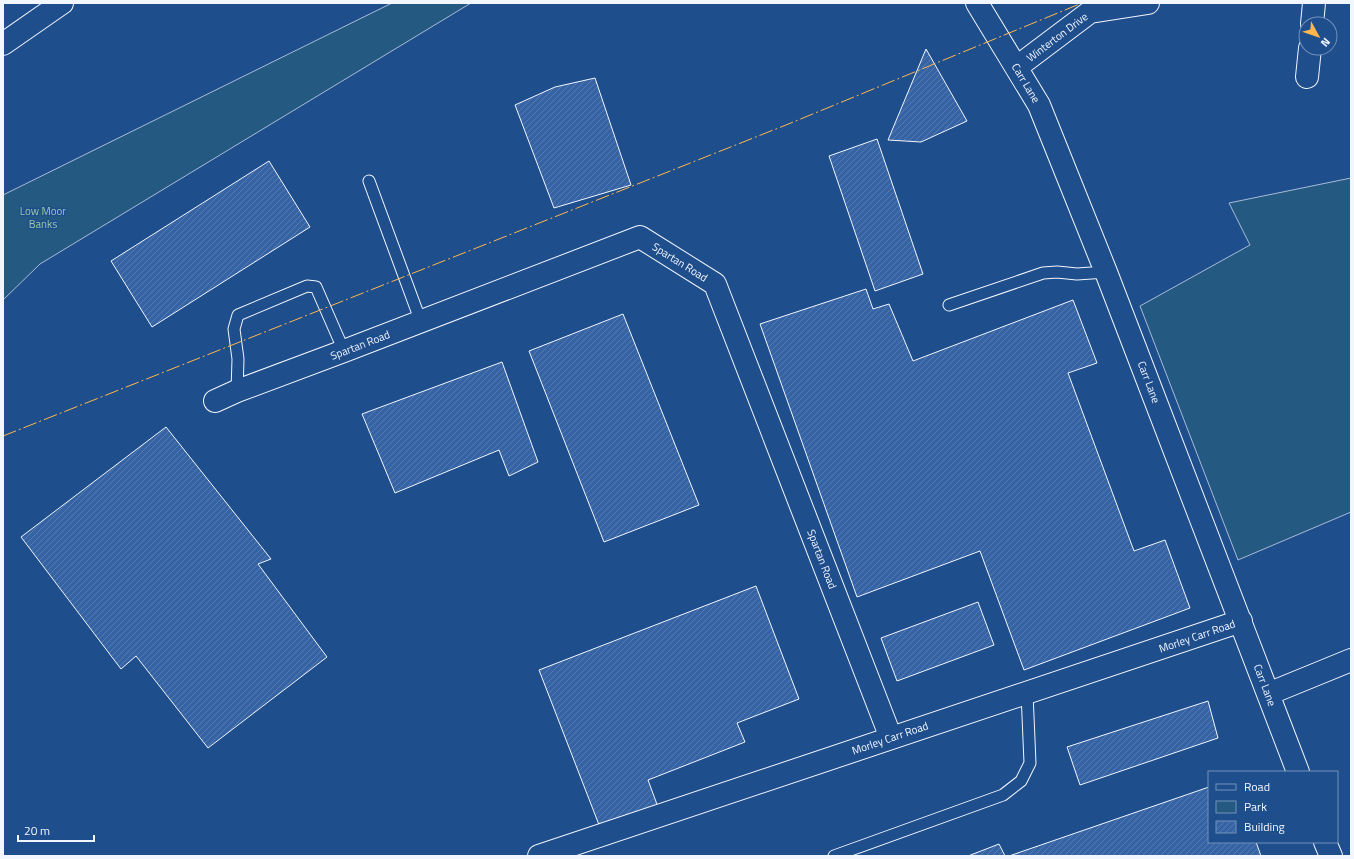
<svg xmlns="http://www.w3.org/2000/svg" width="1354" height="859" font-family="'Titillium Web',sans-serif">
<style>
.green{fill:#245a82;stroke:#a8bbd7}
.building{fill:url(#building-hatch);stroke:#f2f6ff}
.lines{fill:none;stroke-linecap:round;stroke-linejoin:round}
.service-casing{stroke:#f2f6ff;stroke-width:13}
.minor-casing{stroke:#f2f6ff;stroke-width:24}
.service{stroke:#1f4e8c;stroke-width:11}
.minor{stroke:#1f4e8c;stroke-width:22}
.power{stroke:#ffb74d;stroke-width:1;stroke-dasharray:14 3 2 3;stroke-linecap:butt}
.labels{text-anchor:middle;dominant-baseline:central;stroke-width:3;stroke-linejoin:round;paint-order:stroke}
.street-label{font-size:11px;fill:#f2f6ff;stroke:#1f4e8c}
.park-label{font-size:11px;fill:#97c8a6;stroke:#1f4e8c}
</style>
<defs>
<pattern id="building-hatch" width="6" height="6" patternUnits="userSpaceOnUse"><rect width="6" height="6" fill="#3563a3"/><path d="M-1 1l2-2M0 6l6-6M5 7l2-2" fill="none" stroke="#537ab1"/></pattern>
</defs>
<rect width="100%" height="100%" fill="#1f4e8c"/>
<path class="green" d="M392 3H471L40 264 3 300V195Z
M1351 178V512L1238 560 1140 306 1250 245 1229 203Z"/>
<path class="building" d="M926 49 967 121 921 142 888 140Z
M595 78 631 185 554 208 515 105 555 87Z
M877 139 923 274 875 291 829 156Z
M269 161 310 227 152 327 111 261Z
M866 289 873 309 889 304 913 361 1073 300 1097 363 1068 373 1134 551 1165 540 1190 608 1024 670 980 551 857 597 760 324Z
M623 314 699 505 604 542 529 351Z
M502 362 538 462 509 476 499 450 395 493 362 414Z
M166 427 271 559 258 564 327 657 208 748 136 656 121 669 21 537Z
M756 586 799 699 737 723 745 742 648 780 658 807 601 830 539 670Z
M978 602 994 645 897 681 881 638Z
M1208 701 1218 738 1080 785 1067 747Z
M1209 787V842H1256L1261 856H1009Z
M999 844 1005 856H968Z"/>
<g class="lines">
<defs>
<path id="service" d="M369 181 421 322
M949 305 1043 273 1057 272 1077 274 1106 272
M237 391 238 359 234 329 238 315 307 286 316 287 344 351
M834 856 1003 795 1021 781 1030 763 1027 693"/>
<path id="minor" d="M977 3 1039 105 1106 272 1298 772
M1312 24 1314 3
M3 44 62 3
M1017 67 1090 12 1148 3
M1307 77 1310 48
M215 401 237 391 344 351 640 237 715 284 891 738
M1268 694 1351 660
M1325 842 1331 856
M539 856 1241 621"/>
</defs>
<use href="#service" class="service-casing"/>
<use href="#minor" class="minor-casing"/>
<use href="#service" class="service"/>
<use href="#minor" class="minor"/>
<path class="power" d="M3 436 786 125 1082 3"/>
</g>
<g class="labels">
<g class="street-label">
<text transform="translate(1057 37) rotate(-37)">Winterton Drive</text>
<text transform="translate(1026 83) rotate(59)">Carr Lane</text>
<text transform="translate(680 262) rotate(32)">Spartan Road</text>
<text transform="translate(360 345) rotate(-21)">Spartan Road</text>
<text transform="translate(1149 382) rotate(69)">Carr Lane</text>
<text transform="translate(822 559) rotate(69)">Spartan Road</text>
<text transform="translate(1197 636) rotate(-19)">Morley Carr Road</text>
<text transform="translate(1265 685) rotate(69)">Carr Lane</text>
<text transform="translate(890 738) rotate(-19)">Morley Carr Road</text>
</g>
<g class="park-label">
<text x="43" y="211">Low Moor<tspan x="43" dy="13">Banks</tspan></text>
</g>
</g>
<rect width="1354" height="859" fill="none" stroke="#f2f6ff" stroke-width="8"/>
<rect x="1208" y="771" width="130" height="72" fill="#1f4e8c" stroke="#7391ba"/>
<rect x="1216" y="784" width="20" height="6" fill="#1f4e8c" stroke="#7391ba"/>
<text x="1244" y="791" font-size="12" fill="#f2f6ff">Road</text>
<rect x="1216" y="801" width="20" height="12" fill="#245a82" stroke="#7391ba"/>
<text x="1244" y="811" font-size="12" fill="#f2f6ff">Park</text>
<rect x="1216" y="821" width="20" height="12" fill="url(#building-hatch)" stroke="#7391ba"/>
<text x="1244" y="831" font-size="12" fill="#f2f6ff">Building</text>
<g transform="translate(1318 36) rotate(130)"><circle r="19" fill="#1f4e8c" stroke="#7391ba"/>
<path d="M0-3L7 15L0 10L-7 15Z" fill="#ffb74d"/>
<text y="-6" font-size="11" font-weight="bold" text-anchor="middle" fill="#f2f6ff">N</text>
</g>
<path d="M18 835v6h76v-6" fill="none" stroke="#f2f6ff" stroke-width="2"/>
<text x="24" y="835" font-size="12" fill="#f2f6ff" stroke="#1f4e8c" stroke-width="3" paint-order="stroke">20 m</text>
</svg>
